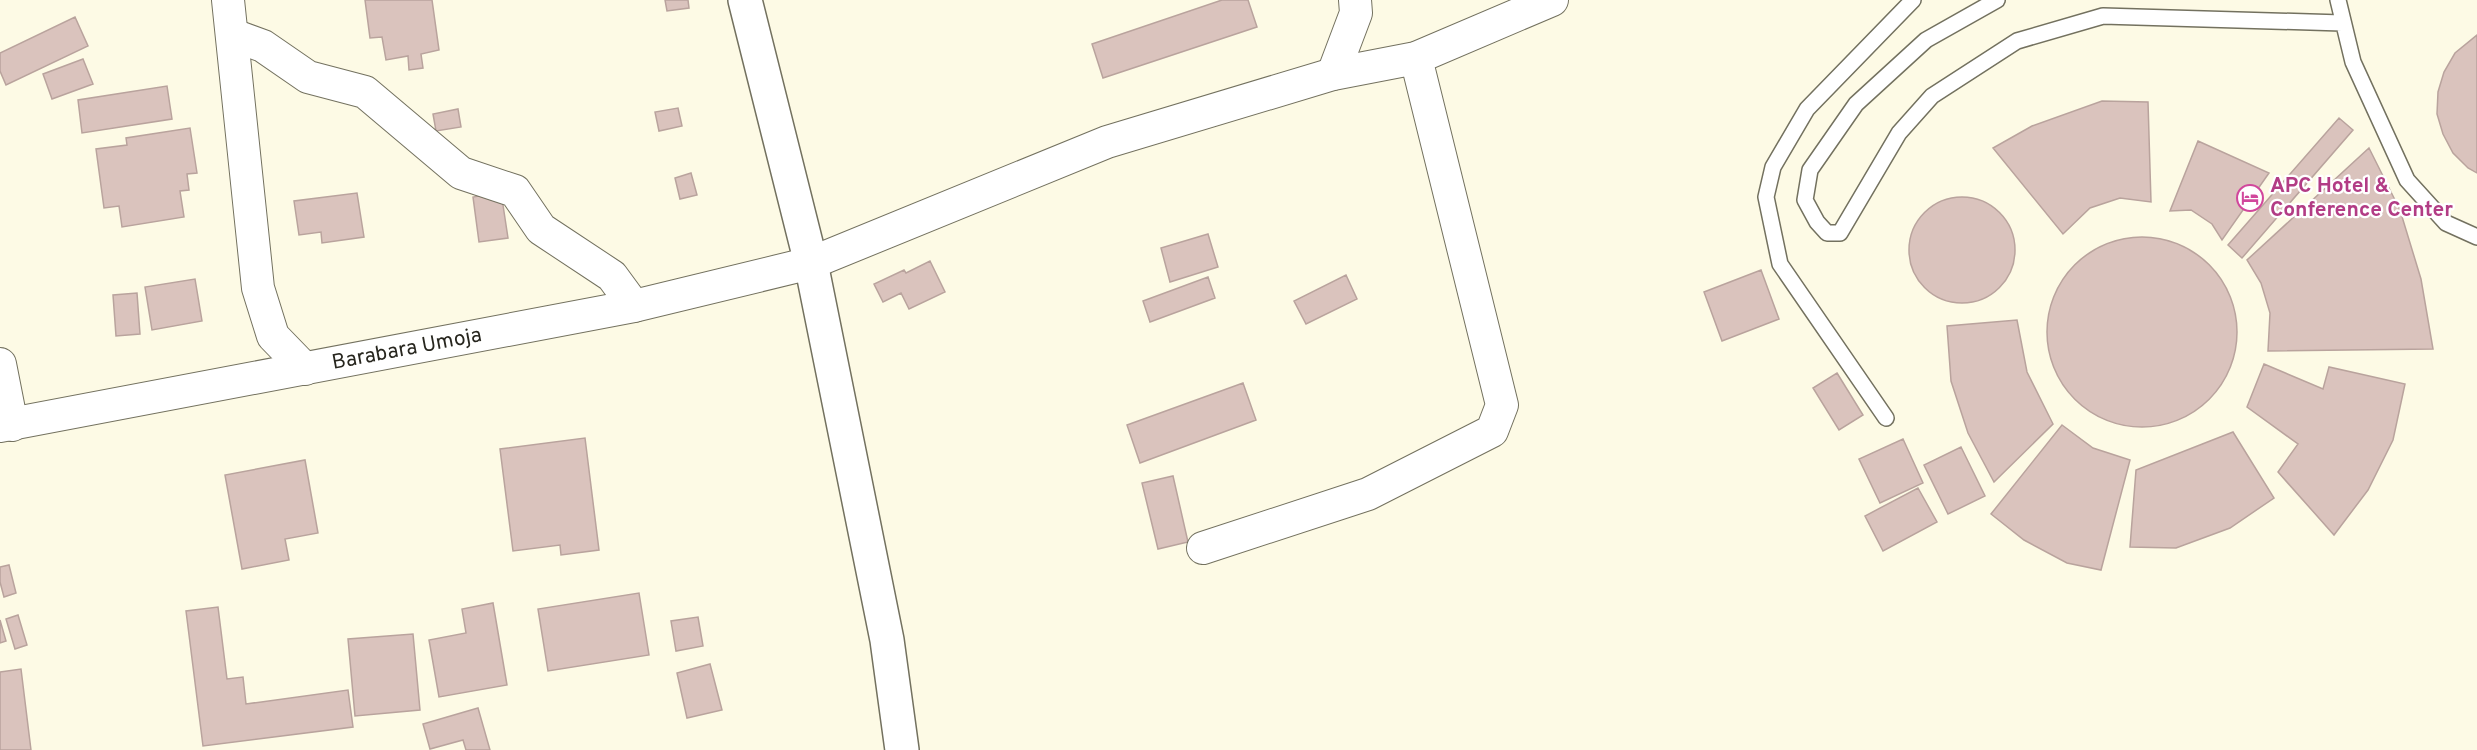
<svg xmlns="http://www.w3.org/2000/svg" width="2477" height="750" font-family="Overpass,sans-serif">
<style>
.building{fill:#dac3bd;stroke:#b9a39d;stroke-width:1.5}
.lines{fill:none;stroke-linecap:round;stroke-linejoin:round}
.lane-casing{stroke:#73715f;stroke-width:18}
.street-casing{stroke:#73715f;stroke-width:34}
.secondary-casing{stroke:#73715f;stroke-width:36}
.lane{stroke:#fff;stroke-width:15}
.street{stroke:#fff;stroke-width:32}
.secondary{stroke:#fff;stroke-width:33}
.labels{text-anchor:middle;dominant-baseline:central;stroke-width:4.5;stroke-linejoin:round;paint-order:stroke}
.hotel-label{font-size:21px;font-weight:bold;fill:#b23c85;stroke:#fff;text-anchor:start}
.street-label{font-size:21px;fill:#27261e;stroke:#fff}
</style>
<rect width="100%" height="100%" fill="#fdfae5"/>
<path class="building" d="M365 0H432L439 50 421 54 423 68 409 70 408 56 386 60 382 37 370 38Z
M665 0H688L689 8 667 11Z
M1222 0H1248L1257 27 1103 78 1092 44Z
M75 17 88 46 6 85 0 71V53Z
M2477 35V173L2468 168 2453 153 2443 134 2437 114 2438 92 2444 72 2455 53Z
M83 59 93 84 52 99 43 74Z
M167 86 172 119 82 133 78 100Z
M2102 101 2148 102 2151 202 2120 198 2090 208 2063 234 1993 148 2032 126Z
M678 108 682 126 659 131 655 112Z
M458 109 461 127 436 131 433 114Z
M2339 118 2353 130 2242 258 2228 245Z
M190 128 197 173 187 174 189 190 180 191 184 217 122 227 119 206 104 208 96 149 127 145 126 138Z
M2198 141 2269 173 2222 240 2212 224 2191 210 2170 211Z
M2369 148 2400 210 2421 279 2433 349 2268 351 2270 313 2261 283 2247 260Z
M691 173 697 195 680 199 675 178Z
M501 192 508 238 479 242 473 197Z
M357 193 364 237 322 243 321 232 299 235 294 201Z
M1909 250a53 53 0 1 1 106 0a53 53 0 1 1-106 0Z
M1208 234 1218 267 1170 282 1161 248Z
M2047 332a95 95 0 1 1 190 0a95 95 0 1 1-190 0Z
M930 261 945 292 909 309 901 293 883 302 874 284 904 270 906 273Z
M1761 270 1779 319 1722 341 1704 292Z
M1346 275 1357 299 1306 324 1294 301Z
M1208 277 1215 298 1150 322 1143 301Z
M195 279 202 321 152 330 145 287Z
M137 293 140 334 116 336 113 295Z
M2017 320 2027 372 2053 424 1994 482 1968 433 1951 381 1947 326Z
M2264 364 2323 389 2329 367 2405 384 2393 440 2368 490 2334 535 2278 472 2298 444 2247 407Z
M1837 373 1863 415 1839 430 1813 388Z
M1243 383 1256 420 1140 463 1127 425Z
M2062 425 2093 448 2130 460 2101 570 2067 563 2024 540 1991 514Z
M2233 432 2274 498 2230 528 2176 548 2130 547 2136 470Z
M585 438 599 550 561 555 560 545 513 551 500 449Z
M1903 439 1923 483 1880 503 1859 459Z
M1961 447 1985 496 1948 514 1924 465Z
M305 460 318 533 285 539 289 560 242 569 225 475Z
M1173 476 1188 542 1158 549 1142 483Z
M1918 488 1937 522 1883 551 1865 516Z
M9 565 16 593 4 597 0 582V567Z
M639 593 649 655 548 671 538 609Z
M493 603 507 685 439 697 429 640 466 633 462 609Z
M218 607 227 679 243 677 246 704 348 690 353 727 203 746 186 611Z
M18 615 27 645 15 649 6 619Z
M698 617 703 646 676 651 671 621Z
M0 620 6 641 0 643Z
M413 634 420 710 355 716 348 639Z
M710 664 722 710 687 718 677 673Z
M21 669 31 750H0V672Z
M478 708 490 750H466L463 740 430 749 423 724Z"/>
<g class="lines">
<defs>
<path id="lane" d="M1997 0 1926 40 1856 104 1810 170 1805 200 1817 222 1827 233H1840L1899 133 1932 96 2017 41 2103 16 2342 23
M2338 0 2353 62 2407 180 2446 223 2477 237
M1886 418 1780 264 1766 197 1773 167 1807 109 1913 0"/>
<g id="street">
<path d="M228 0 258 288 273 336 305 369"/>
<path d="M233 35 263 46 308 77 365 92 461 173 515 191 541 229 612 276 634 306"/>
<path d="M1333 74 1356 13 1355 0"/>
<path d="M0 364 12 425"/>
<path id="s1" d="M0 426 634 306 811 263 1107 142 1333 74 1416 58 1552 0"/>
<path d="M1203 548 1368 494 1492 431 1502 405 1416 58"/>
</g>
<path id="secondary" d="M745 0 811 263 887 640 902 750"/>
</defs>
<use href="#lane" class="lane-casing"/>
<use href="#street" class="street-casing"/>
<use href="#secondary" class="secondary-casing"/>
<use href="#lane" class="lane"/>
<use href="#street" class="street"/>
<use href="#secondary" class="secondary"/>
</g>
<defs>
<symbol id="hotel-ring" viewBox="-11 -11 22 22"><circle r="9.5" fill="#fff" stroke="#d1479c" stroke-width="1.5"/><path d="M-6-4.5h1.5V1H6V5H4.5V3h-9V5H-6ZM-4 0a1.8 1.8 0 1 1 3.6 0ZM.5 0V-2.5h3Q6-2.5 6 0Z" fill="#d1479c"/></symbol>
</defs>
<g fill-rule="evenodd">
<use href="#hotel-ring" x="2235" y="183" width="30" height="30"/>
</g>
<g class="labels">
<g class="hotel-label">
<text x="2270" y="186">APC Hotel &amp;<tspan x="2270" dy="24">Conference Center</tspan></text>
</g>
<g class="street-label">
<text stroke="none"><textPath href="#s1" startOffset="414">Barabara Umoja</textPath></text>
</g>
</g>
</svg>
